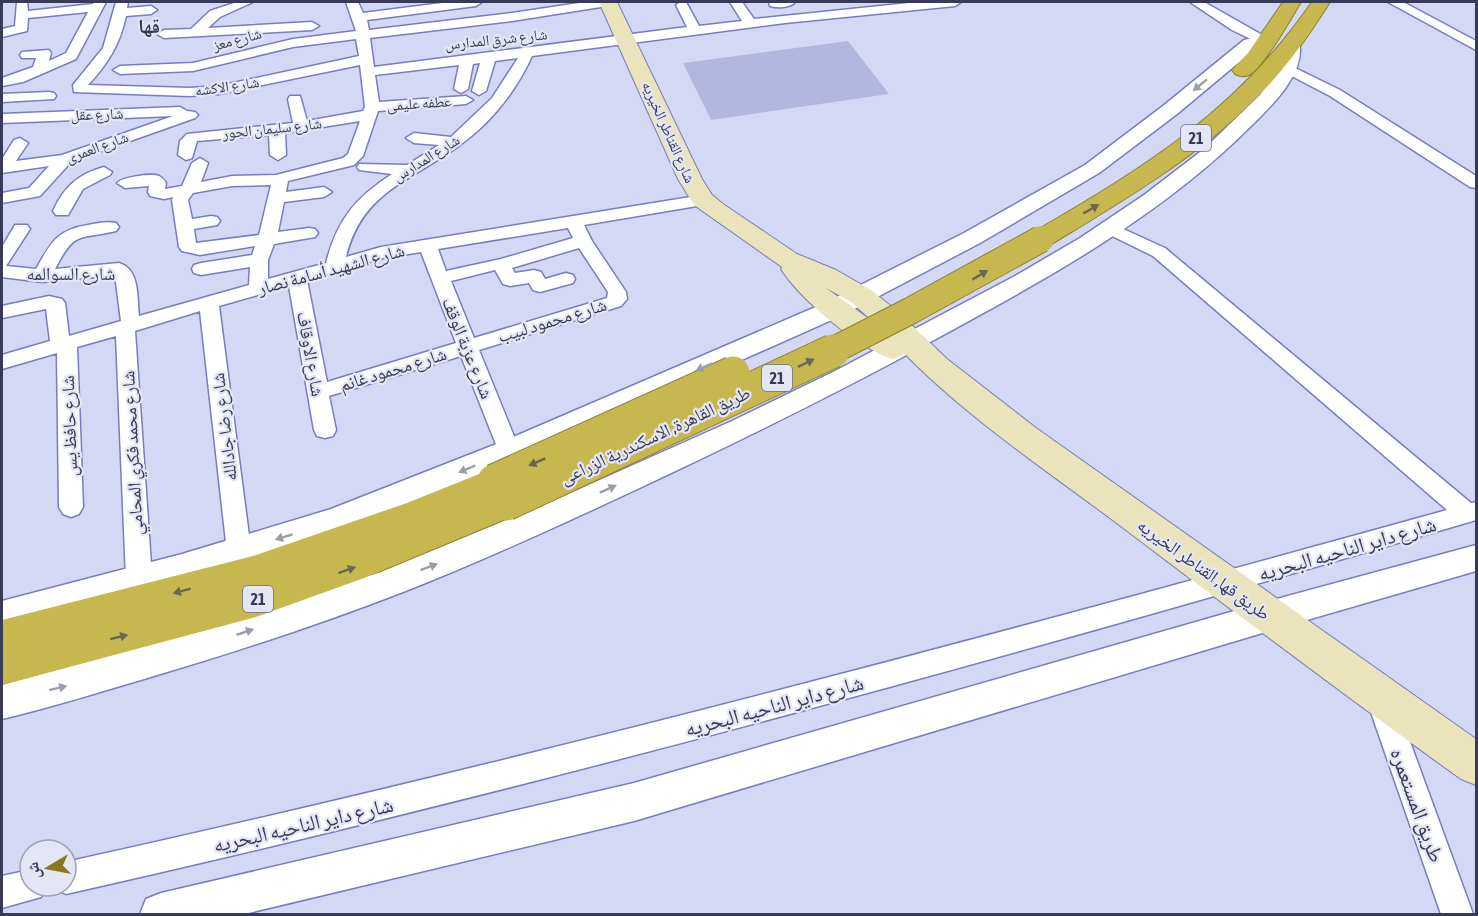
<svg xmlns="http://www.w3.org/2000/svg" width="1478" height="916" font-family="'Asap Condensed','Noto Naskh Arabic',sans-serif">
<style>
.green{fill:#b3b7de}
.lines{fill:none;stroke-linecap:round;stroke-linejoin:round}
.minor-casing{stroke:#777dbe;stroke-width:3}
.tertiary-casing{stroke:#777dbe;stroke-width:3}
.secondary-casing{stroke:#777dbe;stroke-width:2}
.trunk-casing{stroke:#8c8035;stroke-width:2}
.minor{fill:#fff;fill-rule:evenodd}
.tertiary{fill:#fff;fill-rule:evenodd}
.secondary{fill:#eae4bd;fill-rule:evenodd}
.trunk{fill:#c7b74f;fill-rule:evenodd}
.trunk-bridge-far1-casing{stroke:#8c8035;stroke-width:28;stroke-linecap:butt}
.trunk-bridge-casing{stroke:#8c8035;stroke-width:35;stroke-linecap:butt}
.trunk-bridge-far1{stroke:#c7b74f;stroke-width:26}
.trunk-bridge{stroke:#c7b74f;stroke-width:33}
.oneway{fill:#9c9cab}
.oneway2{fill:#6a6654}
.labels{text-anchor:middle;dominant-baseline:central;stroke-width:4.5;stroke-linejoin:round;paint-order:stroke}
.far-street-label{font-size:15px;fill:#383a57;stroke:#e4e6f5}
.shield{fill:#e4e6f5;stroke:#6c6e86;stroke-width:1.5}
.shield-label{font-size:16px;font-weight:bold;fill:#383a57}
.street-label{font-size:18px;fill:#383a57;stroke:#e4e6f5}
.far-district-label{font-size:20px;font-weight:bold;fill:#383a57;stroke:#e4e6f5}
.near-street-label{font-size:21px;fill:#383a57;stroke:#e4e6f5}
</style>
<rect width="100%" height="100%" fill="#d4d8f5"/>
<path class="green" d="M848 41 889 94 711 120 683 63Z"/>
<g class="lines">
<defs>
<path id="minor" d="M17 2H27L28 11 93 4 94 2H106L76 59 23 82 2 86V78L33 67 36 58H22L20 55 22 52 49 50 51 53 49 61 66 53 88 12 28 18 27 31 2 37V29L15 26Z
M116 2H128L127 8 151 6 157 10 151 14 126 16C120 44 108 64 88 85L190 88 219 86 359 56 356 39 293 47 193 71 120 74 113 70 120 66 193 63 293 39 356 31 346 2H358L363 13 450 2H482L476 6 367 20 369 30 512 13 586 2H613L607 6 512 21 370 38 374 67 687 27 676 5 681 2H686L699 26 742 21 730 2H742L754 19 919 2H961L955 6 785 23 532 56C516 91 492 122 460 145 411 181 362 191 346 257L381 247 703 195 709 196 711 200 709 204 703 205 584 225 592 241 626 292 627 299 621 306 479 350 520 451 517 457 509 460 501 457 461 356 329 396 336 430 333 436 325 438 317 436 314 430 289 286 219 306 251 551 248 558 239 561 230 558 227 551 200 311 135 331 152 579 148 587 139 590 130 587 126 579 116 336 77 347 83 507 79 514 71 517 63 514 59 507 57 353 2 369V355L50 341 46 309 2 318V306L49 296 62 299 65 303 69 336 121 321 115 275 42 282 2 277V247L15 225H27L30 229 6 266 36 269C51 243 56 230 88 225 97 223 107 221 116 223L119 227 116 231C78 240 75 230 55 269L119 263C140 269 137 298 139 316L249 285 250 267 201 275 194 273 192 269 194 265 201 263 252 255 255 246 200 255 182 251 179 247 172 200 173 197 164 199 150 196 148 192 149 186 125 188 117 183C122 177 152 173 159 176 163 178 164 180 166 183L165 189 182 186 192 163 200 158 208 163 201 182 232 176 276 175 343 158 348 154 360 121 285 133 286 155 278 160 270 155 269 135 197 141 192 158 186 160 178 155 180 141 187 134 293 123 288 99 290 96H300L307 121 363 111 365 107 360 65 219 94 190 96 74 92 73 85 103 48ZM518 58 492 98 451 137 414 133 406 138 414 143 439 145 407 165 359 164 357 167 359 170 392 174C355 198 337 220 326 263L268 279V260L274 244 315 237 318 233 315 229 309 228 278 232 284 202 324 197 332 192 324 187 286 192 288 181 354 165 363 156 378 111 466 104 473 100 466 96 379 102 375 75 459 65 454 89 461 93 468 89 473 64 480 63 472 91 479 95 486 91 495 61ZM271 185 259 235 196 243 194 229 217 225 220 221 217 217 211 216 192 219 188 200 193 193 232 186ZM568 228 573 238 501 259 446 271 438 249ZM579 248 608 292 607 298 474 338 451 281 495 270 503 284 510 286 529 283 533 290 540 292 573 283 575 279 573 275 566 273 545 279 541 272 534 270 515 273 512 268ZM421 252 456 343 327 382 307 280 383 258Z
M237 2H253L220 17 208 28 312 22 319 26 312 30 164 38 157 34 164 30 191 29 210 11Z
M769 2H795C790 8 777 8 770 6Z
M1190 2H1204L1271 40 1264 44 1259 43 1232 30Z
M1388 2H1403L1476 41V50Z
M1289 65 1340 90 1476 176V188L1470 187 1330 96 1284 72 1282 69 1284 66Z
M49 92 54 93 56 96 54 99 2 102V94Z
M180 107 187 111 195 112 198 115 195 118 71 162 40 196 2 203V193L29 188 49 166 2 173V159L14 140 20 138 28 143 16 161 62 155 173 116 2 123V114Z
M104 167 112 172 110 175 83 189 68 215H56L53 211C64 187 78 174 104 167Z
M1110 223 1165 248 1471 503 1476 502V520C1010 657 541 787 66 894L55 889 54 886H66V862C530 760 989 637 1447 510L1153 256 1104 232 1101 228 1104 224Z
M1380 685 1390 689 1394 698 1473 914H1441L1366 698 1370 689Z
M30 870V886H46L41 897 2 908V876Z"/>
<path id="tertiary" d="M1264 35 1270 36 1273 40 1270 44 1256 48 1177 114 1099 173 980 243 843 315 519 459 348 529 182 582 2 629V601L182 554 331 509 499 443 825 303 964 233 1085 165 1163 106 1244 40Z
M1292 37 1298 38C1309 71 1272 105 1251 126 1159 218 1046 279 934 340 834 395 733 444 631 492 556 527 480 562 403 592 321 624 238 651 154 676 103 691 53 707 2 719V685L225 623 381 572 557 499 732 421 835 371 1015 276 1080 238 1144 195 1204 149 1260 95 1279 67 1286 38Z
M1476 545V571L1269 631 634 821 244 914H140L146 899 161 893 634 783 1269 601Z"/>
<path id="secondary" d="M599 2H617L702 179 712 195 723 204 797 254 836 270 871 290 897 311 947 359 1036 428 1476 739V785L1461 779C1345 696 1232 610 1118 524 1046 470 968 418 905 354L893 359C859 349 800 299 781 269L782 267 694 205 678 179ZM826 288 851 302 876 324Z"/>
<path id="trunk" d="M1283 2H1301C1291 18 1264 67 1249 75 1244 77 1239 76 1235 74L1232 70 1248 53Z
M1312 2H1330C1313 29 1295 55 1274 79 1212 149 1129 197 1050 245L1041 247 1032 245 1028 239 1032 233C1144 168 1237 111 1312 2Z
M494 468 506 472 511 481 506 490 518 494 523 504 518 514 364 578 256 617 2 685V620L253 556 407 503Z"/>
</defs>
<use href="#minor" class="minor-casing"/>
<use href="#tertiary" class="tertiary-casing"/>
<use href="#secondary" class="secondary-casing"/>
<use href="#trunk" class="trunk-casing"/>
<use href="#minor" class="minor"/>
<use href="#tertiary" class="tertiary"/>
<use href="#secondary" class="secondary"/>
<use href="#trunk" class="trunk"/>
<defs>
<path id="trunk-bridge-far1" d="M830 352 910 311 1041 239"/>
<path id="trunk-bridge" d="M494 481 733 373
M506 504 833 351"/>
</defs>
<use href="#trunk-bridge-far1" class="trunk-bridge-far1-casing"/>
<use href="#trunk-bridge" class="trunk-bridge-casing"/>
<use href="#trunk-bridge-far1" class="trunk-bridge-far1"/>
<use href="#trunk-bridge" class="trunk-bridge"/>
</g>
<defs><path id="oneway-solid" d="M-6-.8H1V-3.2L6.5 0L1 3.2V.8H-6Z" transform="scale(1.5)"/></defs>
<g class="oneway">
<use href="#oneway-solid" transform="translate(1200 85) rotate(141)"/>
<use href="#oneway-solid" transform="translate(704 367) rotate(156)"/>
<use href="#oneway-solid" transform="translate(467 469) rotate(157)"/>
<use href="#oneway-solid" transform="translate(608 489) rotate(-24)"/>
<use href="#oneway-solid" transform="translate(284 537) rotate(163)"/>
<use href="#oneway-solid" transform="translate(429 567) rotate(-21)"/>
<use href="#oneway-solid" transform="translate(245 632) rotate(-18)"/>
<use href="#oneway-solid" transform="translate(58 688) rotate(-14)"/>
</g>
<g class="oneway2">
<use href="#oneway-solid" transform="translate(1091 209) rotate(-30)"/>
<use href="#oneway-solid" transform="translate(980 275) rotate(-31)"/>
<use href="#oneway-solid" transform="translate(806 363) rotate(-26)"/>
<use href="#oneway-solid" transform="translate(537 462) rotate(156)"/>
<use href="#oneway-solid" transform="translate(347 570) rotate(-20)"/>
<use href="#oneway-solid" transform="translate(182 591) rotate(165)"/>
<use href="#oneway-solid" transform="translate(119 637) rotate(-14)"/>
</g>
<g class="labels">
<g class="far-street-label">
<text transform="translate(237 39) rotate(-15)">شارع معز</text>
<text transform="translate(496 39) rotate(-6)">شارع شرق المدارس</text>
<text transform="translate(227 86) rotate(-8)">شارع الاكشه</text>
<text transform="translate(419 103) rotate(-4)">عطفه عليمى</text>
<text transform="translate(97 114) rotate(-2)">شارع عقل</text>
<text transform="translate(272 128) rotate(-6)">شارع سليمان الحور</text>
<text transform="translate(669 132) rotate(66)">شارع القناطر الخيريه</text>
<text transform="translate(97 147) rotate(-20)">شارع العمرى</text>
<text transform="translate(426 158) rotate(-32)">شارع المدارس</text>
</g>
<g class="shield">
<rect x="1181" y="125" width="30" height="26" rx="4.5"/>
<rect x="762" y="365" width="30" height="26" rx="4.5"/>
<rect x="243" y="586" width="30" height="26" rx="4.5"/>
</g>
<g class="shield-label">
<text x="1196" y="138">21</text>
<text x="777" y="378">21</text>
<text x="258" y="599">21</text>
</g>
<g class="street-label">
<text transform="translate(331 269) rotate(-15)">شارع الشهيد أسامة نصار</text>
<text x="71" y="273">شارع السوالمه</text>
<text transform="translate(552 320) rotate(-17)">شارع محمود لبيب</text>
<text transform="translate(468 348) rotate(68)">شارع عزبة الوقف</text>
<text transform="translate(311 354) rotate(80)">شارع الاوقاف</text>
<text transform="translate(393 369) rotate(-17)">شارع محمود غانم</text>
<text transform="translate(69 426) rotate(-92)">شارع حافظ يس</text>
<text transform="translate(224 427) rotate(-97)">شارع رضا جادالله</text>
<text transform="translate(655 435) rotate(-25)">طريق القاهرة, الاسكندرية الزراعى</text>
<text transform="translate(132 453) rotate(-93)">شارع محمد فكري المحامي</text>
<text transform="translate(1204 569) rotate(36)">طريق قها, القناطر الخيريه</text>
</g>
<g class="far-district-label">
<text x="149" y="25">قها</text>
</g>
<g class="near-street-label">
<text transform="translate(1347 548) rotate(-16)">شارع داير الناحيه البحريه</text>
<text transform="translate(774 705) rotate(-15)">شارع داير الناحيه البحريه</text>
<text transform="translate(1418 805) rotate(70)">طريق المستعمره</text>
<text transform="translate(303 824) rotate(-13)">شارع داير الناحيه البحريه</text>
</g>
</g>
<rect width="1478" height="916" fill="none" stroke="#383a57" stroke-width="6"/>
<g transform="translate(48 868) rotate(260)"><circle r="28" fill="#e4e6f5" stroke="#9fa1b6" stroke-width="1.5"/>
<path d="M0-4.5L10 22L0 15L-10 22Z" fill="#88791e"/>
<text y="-9" font-size="16" font-weight="bold" text-anchor="middle" fill="#383a57">ش</text>
</g>
</svg>
